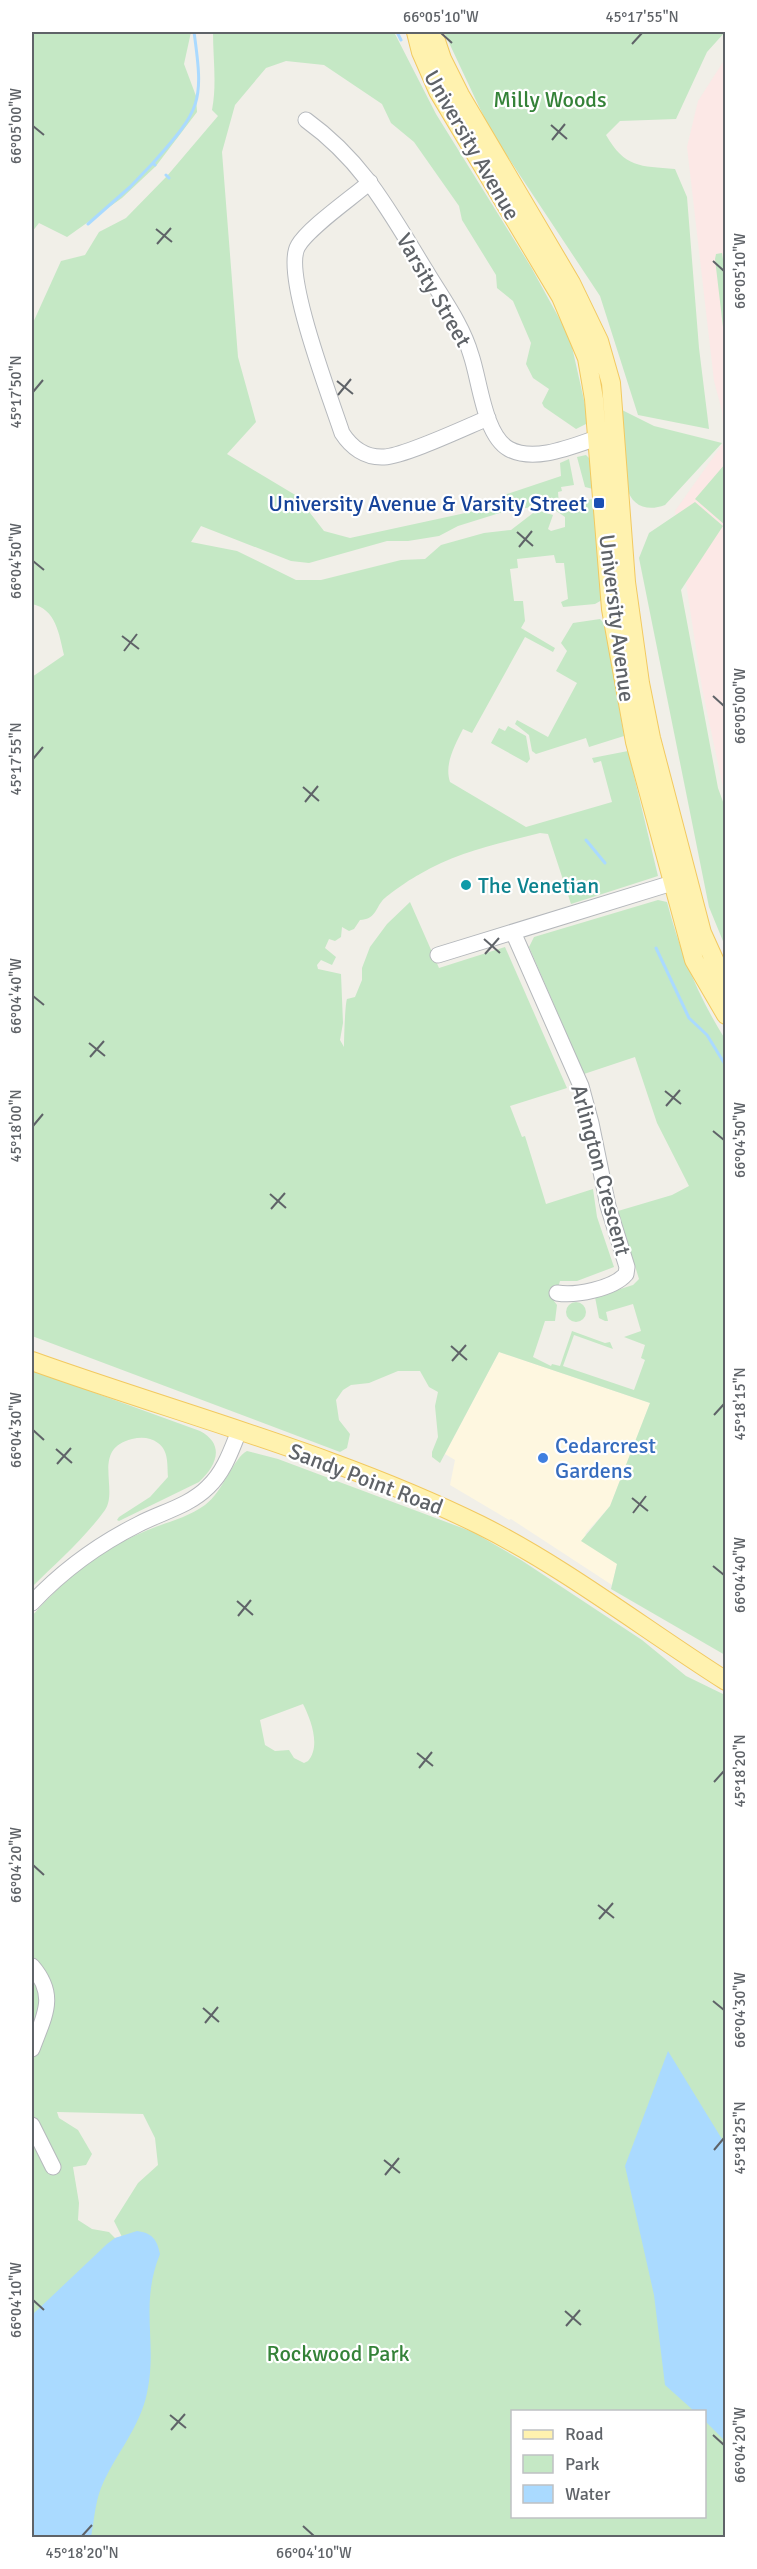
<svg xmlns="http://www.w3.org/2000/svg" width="757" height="2569" font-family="Signika,sans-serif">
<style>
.commercial{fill:#fef7e0}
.medical{fill:#fce8e6}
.green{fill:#c5e8c5;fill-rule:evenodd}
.water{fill:#aadaff}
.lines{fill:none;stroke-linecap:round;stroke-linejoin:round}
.stream{stroke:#aadaff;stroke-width:3}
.minor-casing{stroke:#b5b8bc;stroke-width:17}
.major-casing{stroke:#f2c960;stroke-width:20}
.minor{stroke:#fff;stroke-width:15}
.major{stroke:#fff2af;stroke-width:18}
.ticks{fill:none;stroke:#5f6368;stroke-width:2}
.transit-dot{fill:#1a4fb4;stroke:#fff;stroke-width:2}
.culture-dot{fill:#0f9aa8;stroke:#fff;stroke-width:2}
.shop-dot{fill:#3f7fe0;stroke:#fff;stroke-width:2}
.labels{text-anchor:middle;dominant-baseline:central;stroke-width:4.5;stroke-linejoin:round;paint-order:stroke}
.park-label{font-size:22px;fill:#348238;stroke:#fff}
.street-label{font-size:22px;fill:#5f6368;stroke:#fff}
.transit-label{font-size:22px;fill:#164399;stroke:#fff;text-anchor:end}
.culture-label{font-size:22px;fill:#0d838f;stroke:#fff;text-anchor:start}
.shop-label{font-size:22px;fill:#366cbe;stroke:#fff;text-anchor:start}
.neatline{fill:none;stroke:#5f6368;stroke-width:2}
.ticks-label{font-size:15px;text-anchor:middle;fill:#5f6368}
</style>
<rect width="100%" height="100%" fill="#f1efe8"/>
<path class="commercial" d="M499 1352 650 1403 610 1506 585 1534 617 1564 612 1585 511 1519 509 1520 450 1485 455 1460 445 1454Z"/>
<path class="medical" d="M725 59V797L702 688 675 511 724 442 722 411 714 381 687 147 698 101Z"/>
<path class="green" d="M32 32H191L184 64 196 96 197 112 156 166 122 198 67 237 39 223 32 232Z
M213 32H394L436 114 531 267 570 338 588 418 586 424 576 429 544 407 542 403 549 389 533 378 526 364 531 343 513 301 497 288 496 275 462 220 459 206 414 142 391 123 382 104 324 65 286 61 266 68 235 105 222 152 238 357 256 422 227 454 297 496 324 531 350 538 493 507 504 495 561 476 560 463 569 459 574 485 561 487 562 491 558 492 559 505 593 499 602 600 595 604 563 607 561 602 568 599 564 563H556L554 555 517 559 518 568 510 569 514 601H523L525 621 521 628 555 648 553 652 525 637 472 733 463 729C455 745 444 764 450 782L526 827 612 802 601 761 594 763 592 758 628 751 658 876 571 904 548 834 540 833C500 843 456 852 420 874 412 878 388 894 382 901 375 910 375 919 360 920L354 929 349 931 342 927 341 937 335 941 329 939 325 948 336 957 332 965 321 960 317 965 318 969 341 974 343 1023 340 1040 344 1047C344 1040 345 1004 347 999L355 997 362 980V968L370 947 387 924 410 902 439 968 505 947 567 1088 510 1106 522 1137 525 1136 546 1204 593 1189 597 1217 614 1267 577 1281H560L554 1301 557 1305 555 1321H545L533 1357 551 1366 552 1364 560 1366 572 1331 605 1343 610 1342 613 1349 574 1335 563 1366 634 1390 645 1360 641 1358 645 1345 624 1337 641 1331 633 1304 606 1312 608 1321H605L599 1318 595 1297 633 1285 639 1279 618 1211 672 1195 689 1186 657 1123 635 1057 584 1074 529 947 534 937 658 900 667 902C680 952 698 996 725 1039V1655L611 1589 617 1564 581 1541 610 1506 650 1403 499 1352 440 1463 432 1457V1452L438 1437 435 1406 438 1392 429 1387 420 1371H398L369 1383 351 1385 343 1390 336 1400 339 1420 350 1434 347 1448 340 1452 32 1336V677L64 655C59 634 56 609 32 604V325L61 261 85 255 99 232 126 218 167 176 218 116 212 110C217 84 213 59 213 32ZM541 500 565 517V527L551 531 548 529 553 515 537 510 511 530 484 533 441 545 425 559 401 560 321 580H296L237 551 191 542 201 526 291 561 309 563 387 541H408L439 536 458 526 516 508H527Z
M444 32H725L707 52 676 119 620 121 606 135C625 168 640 166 675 169L687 197 699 348 709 429 638 415 600 296 490 130Z
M722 253 726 279 725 344 715 259 716 254Z
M622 410 654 426 722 443 665 505C647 512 631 506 627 487Z
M586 455 590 459 593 489 585 487 577 457Z
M725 464 726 523 725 525 695 499Z
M695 502 723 526 681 590 718 788 726 810 725 946 709 907 639 558 649 533Z
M600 619 605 624 624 736 589 747 586 738 536 754 532 751 529 735 515 724 517 720 548 737 577 683 556 671 567 651 561 643 573 623Z
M508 726 526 736 530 759 527 763 491 743 499 728 505 731Z
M566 1312a10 10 0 1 1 20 0a10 10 0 1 1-20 0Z
M32 1370 200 1431C226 1445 216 1466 199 1482L119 1521 117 1520 119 1517 150 1497 168 1477C167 1465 169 1451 158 1443 150 1437 141 1437 132 1439 91 1449 119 1489 105 1510 84 1539 57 1562 32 1587Z
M247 1451 278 1459 473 1532 521 1560 642 1640 686 1676 725 1695V2537L32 2538V1616C63 1581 98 1551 141 1533 162 1523 186 1519 205 1505 223 1492 234 1457 247 1451ZM303 1704C311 1720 321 1746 308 1761L304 1763 294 1758 289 1750 275 1751 265 1745 260 1720ZM57 2112 143 2114 155 2138 158 2165 138 2183 114 2221 122 2237 115 2238 109 2232 92 2229 78 2220 79 2203 73 2167 86 2165 92 2154 78 2130 59 2118ZM512 2412H704V2516H512Z"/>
<path class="water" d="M668 2051 725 2144V2441L705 2421 704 2412 694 2411 665 2385 654 2295 625 2166Z
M137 2231C152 2233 157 2239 160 2254 139 2306 158 2343 147 2393 140 2428 114 2456 101 2488 95 2503 94 2522 91 2537H32V2315L107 2244 115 2238Z"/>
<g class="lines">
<path class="stream" d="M397 32 401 40
M155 165 153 163C201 109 204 103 194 32
M166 175 169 178
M88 224 130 187 153 163
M586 840 605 863
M656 948 689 1018 707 1035 726 1066"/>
<defs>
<path id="minor" d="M306 120C364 162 389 211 426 271 442 298 462 324 471 355 480 381 484 435 509 449 537 464 579 443 606 435
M370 182C353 197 308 228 298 246 282 273 331 399 342 433 351 447 365 458 384 457 405 456 464 428 488 418
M513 932 581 1086 591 1123 608 1206 627 1267 626 1274C613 1289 575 1296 557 1293
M438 955 682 880
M32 1603C63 1570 99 1544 139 1524 162 1512 189 1506 208 1487 224 1472 231 1451 239 1431
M32 1966C58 1996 44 2016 32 2049
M32 2125 53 2167"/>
<path id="major" d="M416 32 421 52 438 91 561 297 587 358 594 399 611 609 635 742 694 960 726 1015
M433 32 442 59 460 95 571 283 599 341 611 383 626 582 640 683 651 738 702 933 726 986
M32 1361C180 1414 338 1455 480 1525 566 1568 644 1629 726 1681"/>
</defs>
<use href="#minor" class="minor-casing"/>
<use href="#major" class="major-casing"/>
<use href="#minor" class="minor"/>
<use href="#major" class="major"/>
</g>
<path class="ticks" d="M441 33 452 43M632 44 642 33M551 125 567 139M33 126 44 135M552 140 565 124M156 229 172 242M157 244 171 228M713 261 724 271M337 381 353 394M33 392 43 380M338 395 351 379M517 532 533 546M519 547 532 531M33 561 44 570M122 636 139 649M124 651 137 634M713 696 724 706M33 759 43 747M303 787 319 801M305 802 318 786M484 939 500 953M485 954 499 938M33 996 44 1005M89 1043 105 1056M90 1057 104 1041M665 1091 681 1104M666 1106 680 1090M33 1126 43 1114M713 1131 724 1140M270 1194 286 1208M271 1209 285 1193M451 1346 467 1360M452 1361 466 1345M714 1415 724 1404M33 1430 44 1440M56 1449 72 1463M57 1464 71 1448M632 1498 648 1511M633 1513 646 1496M713 1566 724 1575M237 1601 253 1615M238 1616 251 1600M417 1753 433 1766M419 1768 432 1752M714 1782 724 1771M33 1865 44 1875M598 1905 614 1918M599 1919 613 1903M713 2001 724 2010M203 2008 219 2022M205 2023 218 2007M714 2150 724 2138M384 2160 400 2173M385 2175 399 2158M33 2300 44 2310M565 2311 581 2325M566 2326 580 2310M170 2415 186 2428M171 2430 185 2414M713 2435 724 2445M303 2526 314 2536M82 2536 92 2525"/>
<rect class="transit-dot" x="593" y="497" width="12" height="12" rx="3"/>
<circle class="culture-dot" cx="466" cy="885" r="6"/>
<circle class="shop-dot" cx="543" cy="1458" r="6"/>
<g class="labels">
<g class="park-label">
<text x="550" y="99">Milly Woods</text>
<text x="338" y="2353">Rockwood Park</text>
</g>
<g class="street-label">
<text transform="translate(472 145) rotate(60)">University Avenue</text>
<text transform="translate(434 290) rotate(60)">Varsity Street</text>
<text transform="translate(617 618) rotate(83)">University Avenue</text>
<text transform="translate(601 1170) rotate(75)">Arlington Crescent</text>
<text transform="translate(366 1479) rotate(21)">Sandy Point Road</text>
</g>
<g class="transit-label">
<text x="587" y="503">University Avenue &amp; Varsity Street</text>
</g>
<g class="culture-label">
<text x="478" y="885">The Venetian</text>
</g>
<g class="shop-label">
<text x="555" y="1445">Cedarcrest<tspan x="555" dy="25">Gardens</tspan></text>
</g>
</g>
<rect width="757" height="2569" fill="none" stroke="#ffffff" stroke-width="66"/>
<rect x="511" y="2410" width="195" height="108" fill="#ffffff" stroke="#bfc1c3" stroke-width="1.5"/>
<rect x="523" y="2430" width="30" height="9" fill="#fff2af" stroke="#bfc1c3" stroke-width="1.5"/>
<text x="565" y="2440" font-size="18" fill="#5f6368">Road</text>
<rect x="523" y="2455" width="30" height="18" fill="#c5e8c5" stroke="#bfc1c3" stroke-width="1.5"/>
<text x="565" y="2470" font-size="18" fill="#5f6368">Park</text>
<rect x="523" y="2485" width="30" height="18" fill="#aadaff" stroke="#bfc1c3" stroke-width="1.5"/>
<text x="565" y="2500" font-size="18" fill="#5f6368">Water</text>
<rect x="33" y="33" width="691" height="2503" class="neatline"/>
<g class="ticks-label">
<text x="441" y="22">66°05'10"W</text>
<text x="642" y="22">45°17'55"N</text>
<text transform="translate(16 126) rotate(-90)" y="5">66°05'00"W</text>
<text transform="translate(740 271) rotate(-90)" y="5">66°05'10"W</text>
<text transform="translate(16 392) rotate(-90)" y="5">45°17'50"N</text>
<text transform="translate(16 561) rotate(-90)" y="5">66°04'50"W</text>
<text transform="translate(740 706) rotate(-90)" y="5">66°05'00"W</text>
<text transform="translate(16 759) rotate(-90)" y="5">45°17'55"N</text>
<text transform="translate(16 996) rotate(-90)" y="5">66°04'40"W</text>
<text transform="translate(16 1126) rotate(-90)" y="5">45°18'00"N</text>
<text transform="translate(740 1140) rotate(-90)" y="5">66°04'50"W</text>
<text transform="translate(740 1404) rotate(-90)" y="5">45°18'15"N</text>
<text transform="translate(16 1430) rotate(-90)" y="5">66°04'30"W</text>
<text transform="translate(740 1575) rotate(-90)" y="5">66°04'40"W</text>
<text transform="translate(740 1771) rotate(-90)" y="5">45°18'20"N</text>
<text transform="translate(16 1865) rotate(-90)" y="5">66°04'20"W</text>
<text transform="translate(740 2010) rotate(-90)" y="5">66°04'30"W</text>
<text transform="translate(740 2138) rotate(-90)" y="5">45°18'25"N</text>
<text transform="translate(16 2300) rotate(-90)" y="5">66°04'10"W</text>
<text transform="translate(740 2445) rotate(-90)" y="5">66°04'20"W</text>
<text x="82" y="2558">45°18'20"N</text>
<text x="314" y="2558">66°04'10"W</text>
</g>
</svg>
